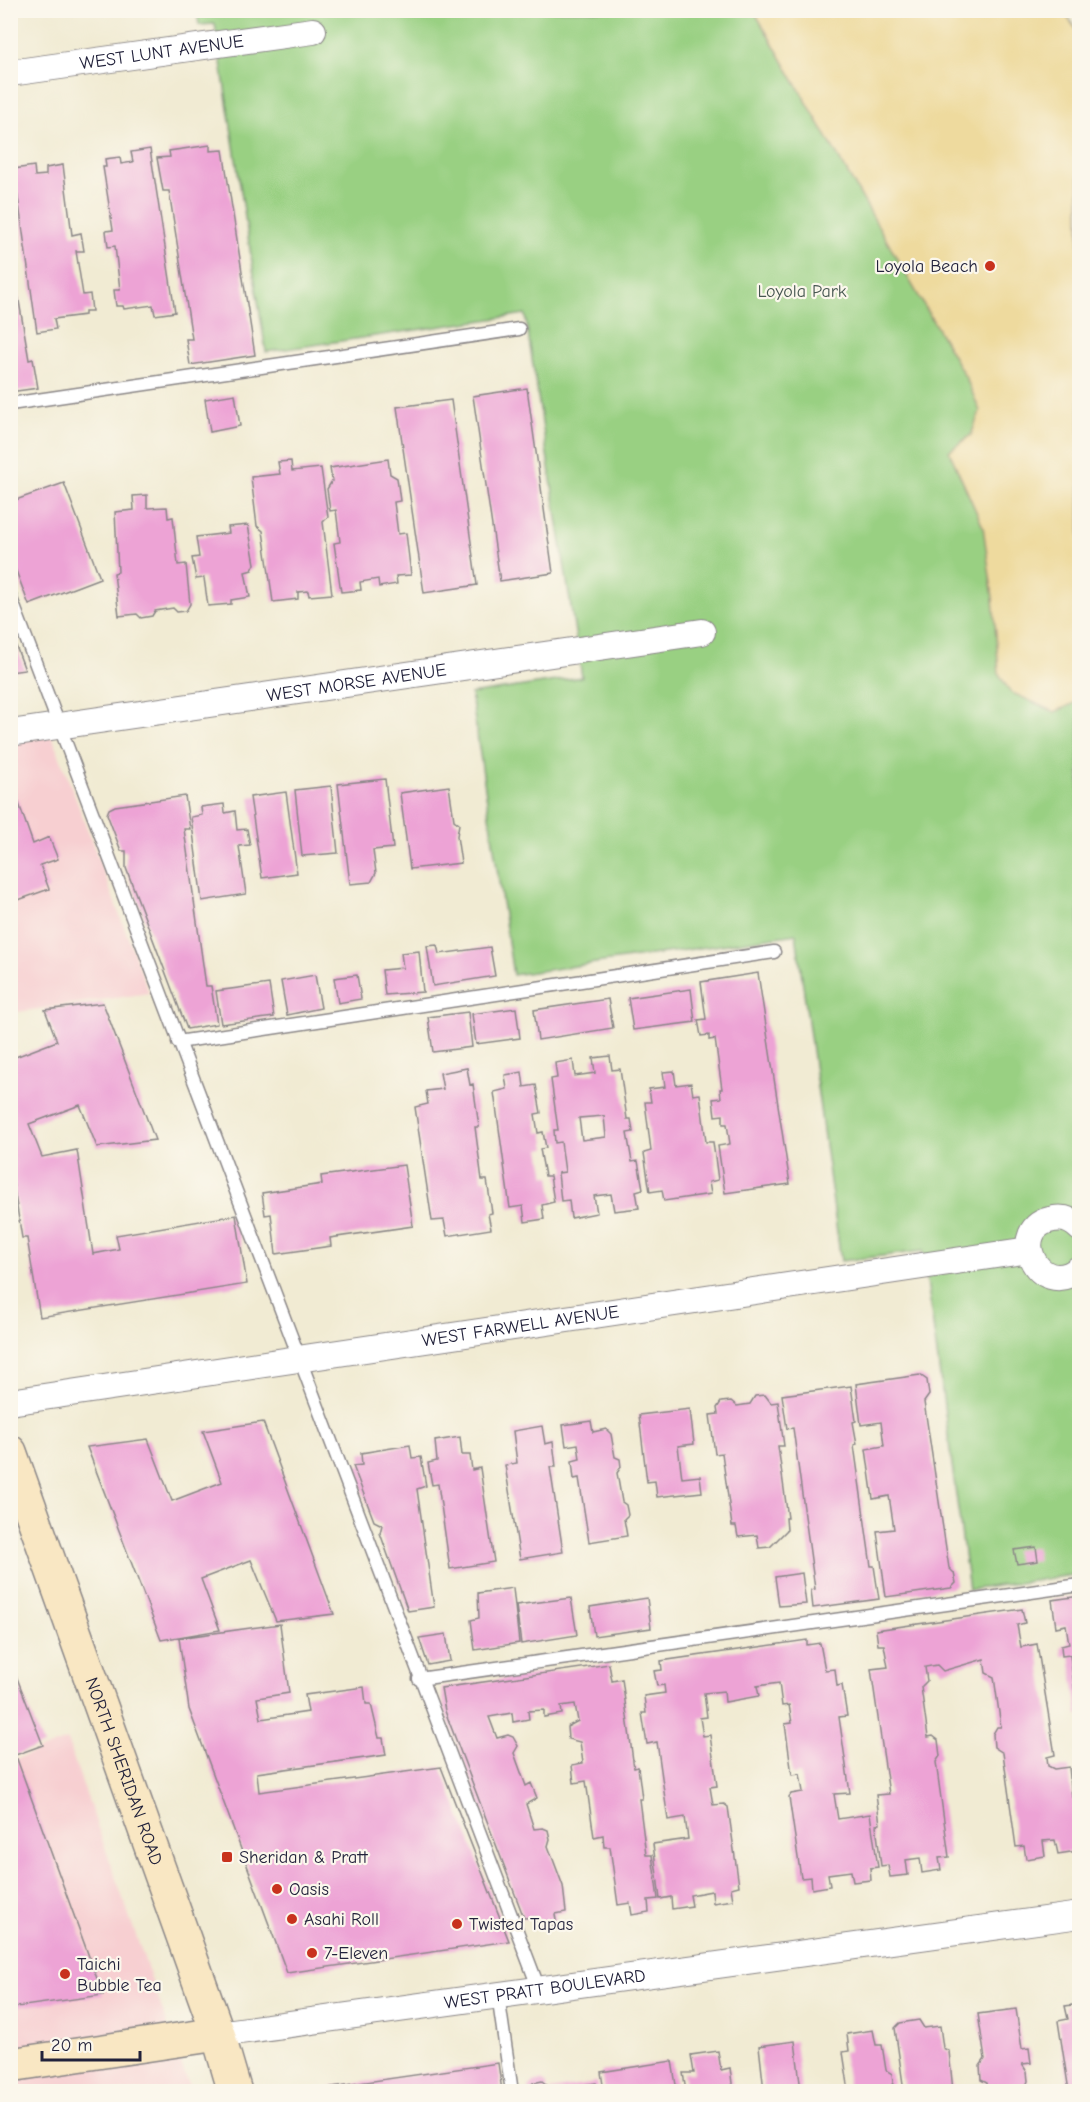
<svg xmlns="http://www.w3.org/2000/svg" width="1090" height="2102" font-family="'Comic Neue',sans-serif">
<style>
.built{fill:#f7cfd1}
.green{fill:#99d082;stroke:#5e795e;stroke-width:1.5}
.sand{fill:#eeda9e;stroke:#887e6c;stroke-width:1.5}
.building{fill:#eda3d5;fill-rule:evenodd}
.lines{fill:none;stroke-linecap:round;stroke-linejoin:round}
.lane-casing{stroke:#8a8687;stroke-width:15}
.street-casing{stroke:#8a8687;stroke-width:28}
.secondary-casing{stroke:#8a8687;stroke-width:36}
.lane{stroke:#fff;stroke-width:12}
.street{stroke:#fff;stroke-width:26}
.secondary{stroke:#f9e7c3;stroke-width:33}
.poi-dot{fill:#c8321e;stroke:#fbf7ec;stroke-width:2}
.labels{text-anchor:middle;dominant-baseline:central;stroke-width:4.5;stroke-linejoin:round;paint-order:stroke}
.street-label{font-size:18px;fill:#22223b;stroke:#fbf7ec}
.poi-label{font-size:18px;fill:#22223b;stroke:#fbf7ec;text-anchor:start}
.park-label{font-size:18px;fill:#465650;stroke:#fbf7ec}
</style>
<rect width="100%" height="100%" fill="#fbf7ec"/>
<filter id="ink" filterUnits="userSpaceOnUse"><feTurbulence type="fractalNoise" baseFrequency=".0167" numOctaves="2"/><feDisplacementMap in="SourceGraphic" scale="12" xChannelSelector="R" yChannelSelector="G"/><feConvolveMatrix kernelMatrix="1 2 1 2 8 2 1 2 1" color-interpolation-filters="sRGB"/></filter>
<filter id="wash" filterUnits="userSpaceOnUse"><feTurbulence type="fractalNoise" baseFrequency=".008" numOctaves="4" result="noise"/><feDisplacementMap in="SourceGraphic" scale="24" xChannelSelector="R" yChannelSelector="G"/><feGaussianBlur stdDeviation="1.35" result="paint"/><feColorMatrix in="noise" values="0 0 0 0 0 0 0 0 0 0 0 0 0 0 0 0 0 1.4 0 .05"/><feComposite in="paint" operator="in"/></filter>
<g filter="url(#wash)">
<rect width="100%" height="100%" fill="#f1ebd3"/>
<path class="built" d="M52 736 149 993 11 1013 10 742Z
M67 1740 191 2091 11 2092V1761Z"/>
<path class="green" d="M1063 10 1079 33V1574L969 1590 923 1251 841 1261 796 934 513 975 471 694 582 677 525 314 266 352 215 24 199 25 197 11Z"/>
<path class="sand" d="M754 11H1063L1079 33 1080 694 1077 702 1055 712 1010 692 999 674 993 598 983 527 949 451 971 435 980 411 966 378Z"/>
<g id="blocks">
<path class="building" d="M210 145V151L223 150 255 355 190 365 186 339H192L169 191H163L157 158 170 157 169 151Z
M150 149 175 312 155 315 153 305 124 309 123 306H116L114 290H120L115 246 108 247 106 231 113 230 103 167H106L105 159 120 157 121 164 133 162 131 152Z
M63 165 72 235 81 233 84 251H76L83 295 90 294 92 311H85V315L54 319 56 329 37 332 14 169 34 166 35 176 46 175V168Z
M10 248 29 360 33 359 38 388 10 392Z
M527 388 553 573 500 581 473 396Z
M235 394 240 426 210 432 205 399Z
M451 400 477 585 424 593 397 407Z
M388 459 390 474 397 478 400 501 394 502 398 534 406 533 411 575 396 576 397 584 379 587 378 579 360 582 361 590 341 592 334 543 340 542 336 510 330 511 327 489 332 481 330 468Z
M291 461 292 471 321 468 328 517 323 522 332 594 309 596 308 591 298 592V599L273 602 263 531 257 526 251 477 280 474 278 462Z
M64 483 100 578 29 605 10 555V502Z
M147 495V508L167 507 168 518 173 517 178 565 186 564 190 604 186 611 177 612 173 608 155 611 152 616 141 618 137 614 119 616 114 573 118 572 115 512 134 510 133 496Z
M248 525 255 564 252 570 245 572 250 597 231 600V604L208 606 204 578 196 579 192 558 199 557 196 537 229 533 228 527Z
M10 633H11L25 670 10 672Z
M385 779 393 848 373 850 376 873 371 882 350 884 338 784Z
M331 786 338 853 302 856 295 790Z
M449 786 454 820 459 824 457 836 461 863 410 869 400 793Z
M286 792 297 873 262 878 250 797Z
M185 796 190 829H184L206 986H211L217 1024 187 1029 126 868V851H121L107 814 109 809 115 806Z
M17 798 33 844 49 837 58 859 40 865 49 889 10 903V801Z
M224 804 225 813 235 811 237 830 247 829 250 845 239 846 246 894 202 901 191 817 202 815 201 807Z
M437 945 439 954 490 947 495 976 433 986 427 946Z
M419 951 423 992 385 995 382 970 403 968 401 953Z
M758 973 790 1184 725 1193 718 1146 730 1144 727 1124H723V1115L715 1116 713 1099 721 1098 720 1089H722L715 1039 709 1040V1035L701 1036 698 1020 706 1019 701 982Z
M315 975 321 1008 287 1015 281 981Z
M357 975 361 999 338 1003 334 978Z
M269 984 274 1017 221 1024 216 991Z
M691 989 695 1022 633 1030 628 998Z
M608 999 613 1028 538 1040 534 1010Z
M103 1003 155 1140 97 1147 80 1105 29 1124 42 1157 77 1150 93 1254 119 1249 116 1235 236 1215 247 1284 40 1317 27 1238H22L10 1164V1059L57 1041 45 1010Z
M516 1008 520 1038 476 1044 472 1014Z
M468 1012 472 1047 433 1052 428 1017Z
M610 1056 612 1070 620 1069 627 1119H631L633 1132 627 1133 632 1162 638 1161 643 1189 636 1191 639 1208 614 1211 611 1194 594 1196 597 1213 571 1218 569 1200 561 1201 558 1173 565 1172 561 1142 555 1143 554 1130H558L551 1079 557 1078 555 1063 573 1060 575 1076 595 1073 593 1058ZM604 1116 606 1137 582 1140 579 1118Z
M467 1068 470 1085 473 1084 479 1127H475L482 1180H487L492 1213 488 1214 491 1229 447 1236 444 1220 432 1221 415 1107 428 1104 426 1091 443 1089 440 1073Z
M674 1071 676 1085 691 1083 693 1095 700 1094 706 1142H713L718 1180 709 1182 711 1194 664 1201 662 1190 650 1192 644 1153 651 1151 645 1102H651L649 1089 665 1087 663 1072Z
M522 1072 524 1087 536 1085 541 1113 535 1114 538 1133 543 1132 546 1148 540 1149 545 1176H550L554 1202 542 1205 544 1219 525 1222 523 1206 510 1208 494 1092 507 1089 505 1075Z
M404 1165 413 1226 330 1238 331 1246 276 1254 271 1214 265 1215 262 1193 322 1184 321 1176Z
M920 1375 927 1380 929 1395 924 1402 949 1568 954 1573 956 1583 951 1588 886 1597 877 1531 894 1529 889 1496 873 1499 866 1449 884 1446 881 1422 861 1425 856 1384Z
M851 1386 856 1421 853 1422 857 1444 854 1445 871 1566H874L879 1599 813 1608 811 1590 815 1589 793 1428 787 1429 782 1395Z
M765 1395 771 1403 778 1402 784 1446H778L788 1518H786L787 1530 770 1547 759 1548 757 1535 738 1537 736 1526H732L722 1453 715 1454 710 1415 718 1414 717 1408 721 1402 731 1401 737 1406 750 1404 755 1396Z
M690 1409 694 1444 678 1446 682 1478 700 1476 702 1492 657 1497 655 1481 647 1482 639 1415Z
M591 1421 593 1432 606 1429 611 1434 615 1457 620 1459 621 1467 617 1473 622 1502 626 1505 628 1515 624 1519 627 1536 589 1542 579 1478 574 1479 572 1461 580 1459 578 1444 566 1446 563 1425Z
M263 1422 334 1614 276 1621 251 1560 201 1579 220 1630 161 1640 87 1447 148 1439 172 1501 222 1482 203 1431Z
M542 1426 545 1444 553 1442 556 1467H550L563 1552 520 1559 505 1465 517 1463 513 1431Z
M460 1437 462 1455H470L472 1470 480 1468 494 1562 450 1569 438 1484 432 1485 428 1463 437 1461 435 1441Z
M410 1445 412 1458 421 1457 426 1486 417 1489 434 1607 408 1611 380 1533 382 1525 374 1521 353 1466 362 1465 361 1453Z
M1036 1547 1038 1561 1017 1564 1014 1550Z
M802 1573 806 1604 779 1606 775 1577Z
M513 1588 519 1643 475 1650 471 1620 479 1618 478 1593Z
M1080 1596V1715H1078L1070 1655 1062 1656 1061 1646 1069 1644 1066 1625 1056 1627 1052 1600Z
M571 1598 577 1635 521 1644 516 1605Z
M647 1598 651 1628 594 1636 590 1607Z
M1022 1609 1025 1623 1017 1625 1021 1647 1037 1644 1055 1755 1047 1757 1048 1766 1054 1769 1069 1767 1072 1797 1078 1795 1080 1837H1075L1077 1851 1058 1854 1055 1840 1043 1841 1045 1856 1026 1859 1024 1846 1016 1847 1003 1753 994 1747 993 1734 997 1727H1001L994 1677 986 1673 984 1659 943 1671 937 1665 925 1667 927 1681 921 1687 928 1737 933 1736 938 1740 940 1756 936 1762 949 1857 939 1858 941 1870 922 1873 920 1858 906 1860 908 1875 890 1877 888 1865 881 1866 876 1825 880 1824 876 1795 889 1794 871 1669 888 1667 884 1645H878L876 1630Z
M280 1624 289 1693 257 1698 261 1719 308 1712 305 1695 364 1687 366 1704H371L379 1738H383L386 1755 257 1773 259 1792 441 1767 509 1941 287 1973 189 1709 179 1638Z
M446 1634 450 1661 428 1665 419 1638Z
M807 1640V1645L820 1643 825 1670 835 1669 837 1686 842 1685 847 1716 839 1717 850 1793 834 1794 838 1819 870 1814 878 1867 870 1868 871 1880 853 1882 851 1871 828 1874 830 1886 812 1889 811 1877 801 1878 789 1797 791 1794 803 1792 800 1774 792 1775 785 1724 792 1723 789 1705 782 1706 779 1683 757 1686 759 1696 725 1702 724 1691 704 1693 707 1717 700 1718 703 1736 710 1735 717 1786 710 1787 713 1805 724 1804 728 1807 739 1886 731 1888 733 1900 713 1903 712 1891 690 1895 692 1906 672 1909 671 1897 660 1899 653 1844 688 1839 685 1817 668 1820 657 1742 647 1744 642 1713H646L644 1696 665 1693 664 1685 657 1686 654 1671 662 1670 661 1661Z
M10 1660 43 1745 10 1757Z
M609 1664 612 1681 622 1679 634 1768 638 1767 642 1799H639L646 1855H652L658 1899 648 1900 649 1912 632 1915 630 1903 618 1905 610 1847H604L603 1835 594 1837 586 1781 574 1783 572 1765 583 1763 580 1742 568 1739 567 1727 578 1721 575 1704 561 1706 562 1714 544 1717V1710L528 1711 529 1719 513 1722 512 1713 489 1717 497 1738 508 1735 513 1737 518 1746 514 1753 526 1786 531 1783 537 1798 526 1804 534 1829 543 1828 548 1830 550 1839 548 1846 563 1886 566 1912 555 1914 557 1926 537 1927 536 1917 524 1918 445 1711 441 1688Z
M17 1759 103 1995 10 2008V1761Z
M1080 2004V2091H1069L1058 2021 1068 2019 1065 2006Z
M1016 2009 1022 2049 1029 2048 1031 2063 1022 2064 1027 2072 1028 2081 1024 2091H988L987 2083 981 2080 980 2066 985 2059 978 2014Z
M919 2020 924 2028 940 2026 943 2048 949 2051 953 2091H904L895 2028 900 2023Z
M873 2030 876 2045H882L886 2070 892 2074 893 2083 888 2091H849L843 2052 849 2051 847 2034Z
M795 2041 801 2091H764L759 2046Z
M718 2051 721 2070 730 2068 733 2091H686L683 2073H694L691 2055Z
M672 2061 677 2091H604L601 2072Z
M498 2063 502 2091H332L331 2087Z
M542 2081 547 2085V2091H529L528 2088 533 2083Z
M596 2083 598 2091H550V2090Z"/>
</g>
</g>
<g filter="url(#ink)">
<use href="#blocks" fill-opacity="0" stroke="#8a8687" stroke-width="1.5"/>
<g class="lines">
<defs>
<path id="lane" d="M10 404 519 329
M10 596 539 1989
M178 1042 774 952
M419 1679 1080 1585
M498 1995 512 2092"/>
<g id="street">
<path id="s1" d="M10 73 313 31"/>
<path id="s2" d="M10 733 702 632"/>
<path d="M1080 1228C1073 1221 1064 1217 1054 1219 1005 1226 1037 1303 1080 1268"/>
<path id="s3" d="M10 1402 1029 1250"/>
<path id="s4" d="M218 2034 1080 1915"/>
</g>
<g id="secondary">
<path id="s5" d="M10 1452 218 2034 235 2092"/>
<path d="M10 2065 218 2034"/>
</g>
</defs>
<use href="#lane" class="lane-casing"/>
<use href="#street" class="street-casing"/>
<use href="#secondary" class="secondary-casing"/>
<use href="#lane" class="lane"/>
<use href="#street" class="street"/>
<use href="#secondary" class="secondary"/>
</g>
</g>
<g class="poi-dot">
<circle cx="990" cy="266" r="6"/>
<rect x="221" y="1851" width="12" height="12" rx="3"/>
<circle cx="277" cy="1889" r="6"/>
<circle cx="292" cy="1919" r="6"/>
<circle cx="457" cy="1924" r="6"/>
<circle cx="312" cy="1953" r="6"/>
<circle cx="65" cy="1974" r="6"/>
</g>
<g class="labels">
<g class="street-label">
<text stroke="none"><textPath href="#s1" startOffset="153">WEST LUNT AVENUE</textPath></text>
<text stroke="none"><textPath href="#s2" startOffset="350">WEST MORSE AVENUE</textPath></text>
<text stroke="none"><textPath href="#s3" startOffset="516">WEST FARWELL AVENUE</textPath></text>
<text stroke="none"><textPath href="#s5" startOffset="339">NORTH SHERIDAN ROAD</textPath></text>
<text stroke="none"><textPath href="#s4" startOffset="330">WEST PRATT BOULEVARD</textPath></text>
</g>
<g class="poi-label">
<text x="978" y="266" text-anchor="end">Loyola Beach</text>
<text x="239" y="1857">Sheridan &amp; Pratt</text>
<text x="289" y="1889">Oasis</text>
<text x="304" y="1919">Asahi Roll</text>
<text x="469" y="1924">Twisted Tapas</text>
<text x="324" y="1953">7-Eleven</text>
<text x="77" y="1964">Taichi<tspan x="77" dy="21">Bubble Tea</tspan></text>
</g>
<g class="park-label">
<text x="802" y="291">Loyola Park</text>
</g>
</g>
<rect width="1090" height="2102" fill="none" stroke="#fbf7ec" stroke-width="36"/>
<path d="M42 2051v9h98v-9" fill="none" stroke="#22223b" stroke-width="3"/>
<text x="51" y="2051" font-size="18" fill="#22223b" stroke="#fbf7ec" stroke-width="4.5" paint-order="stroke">20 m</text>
</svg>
